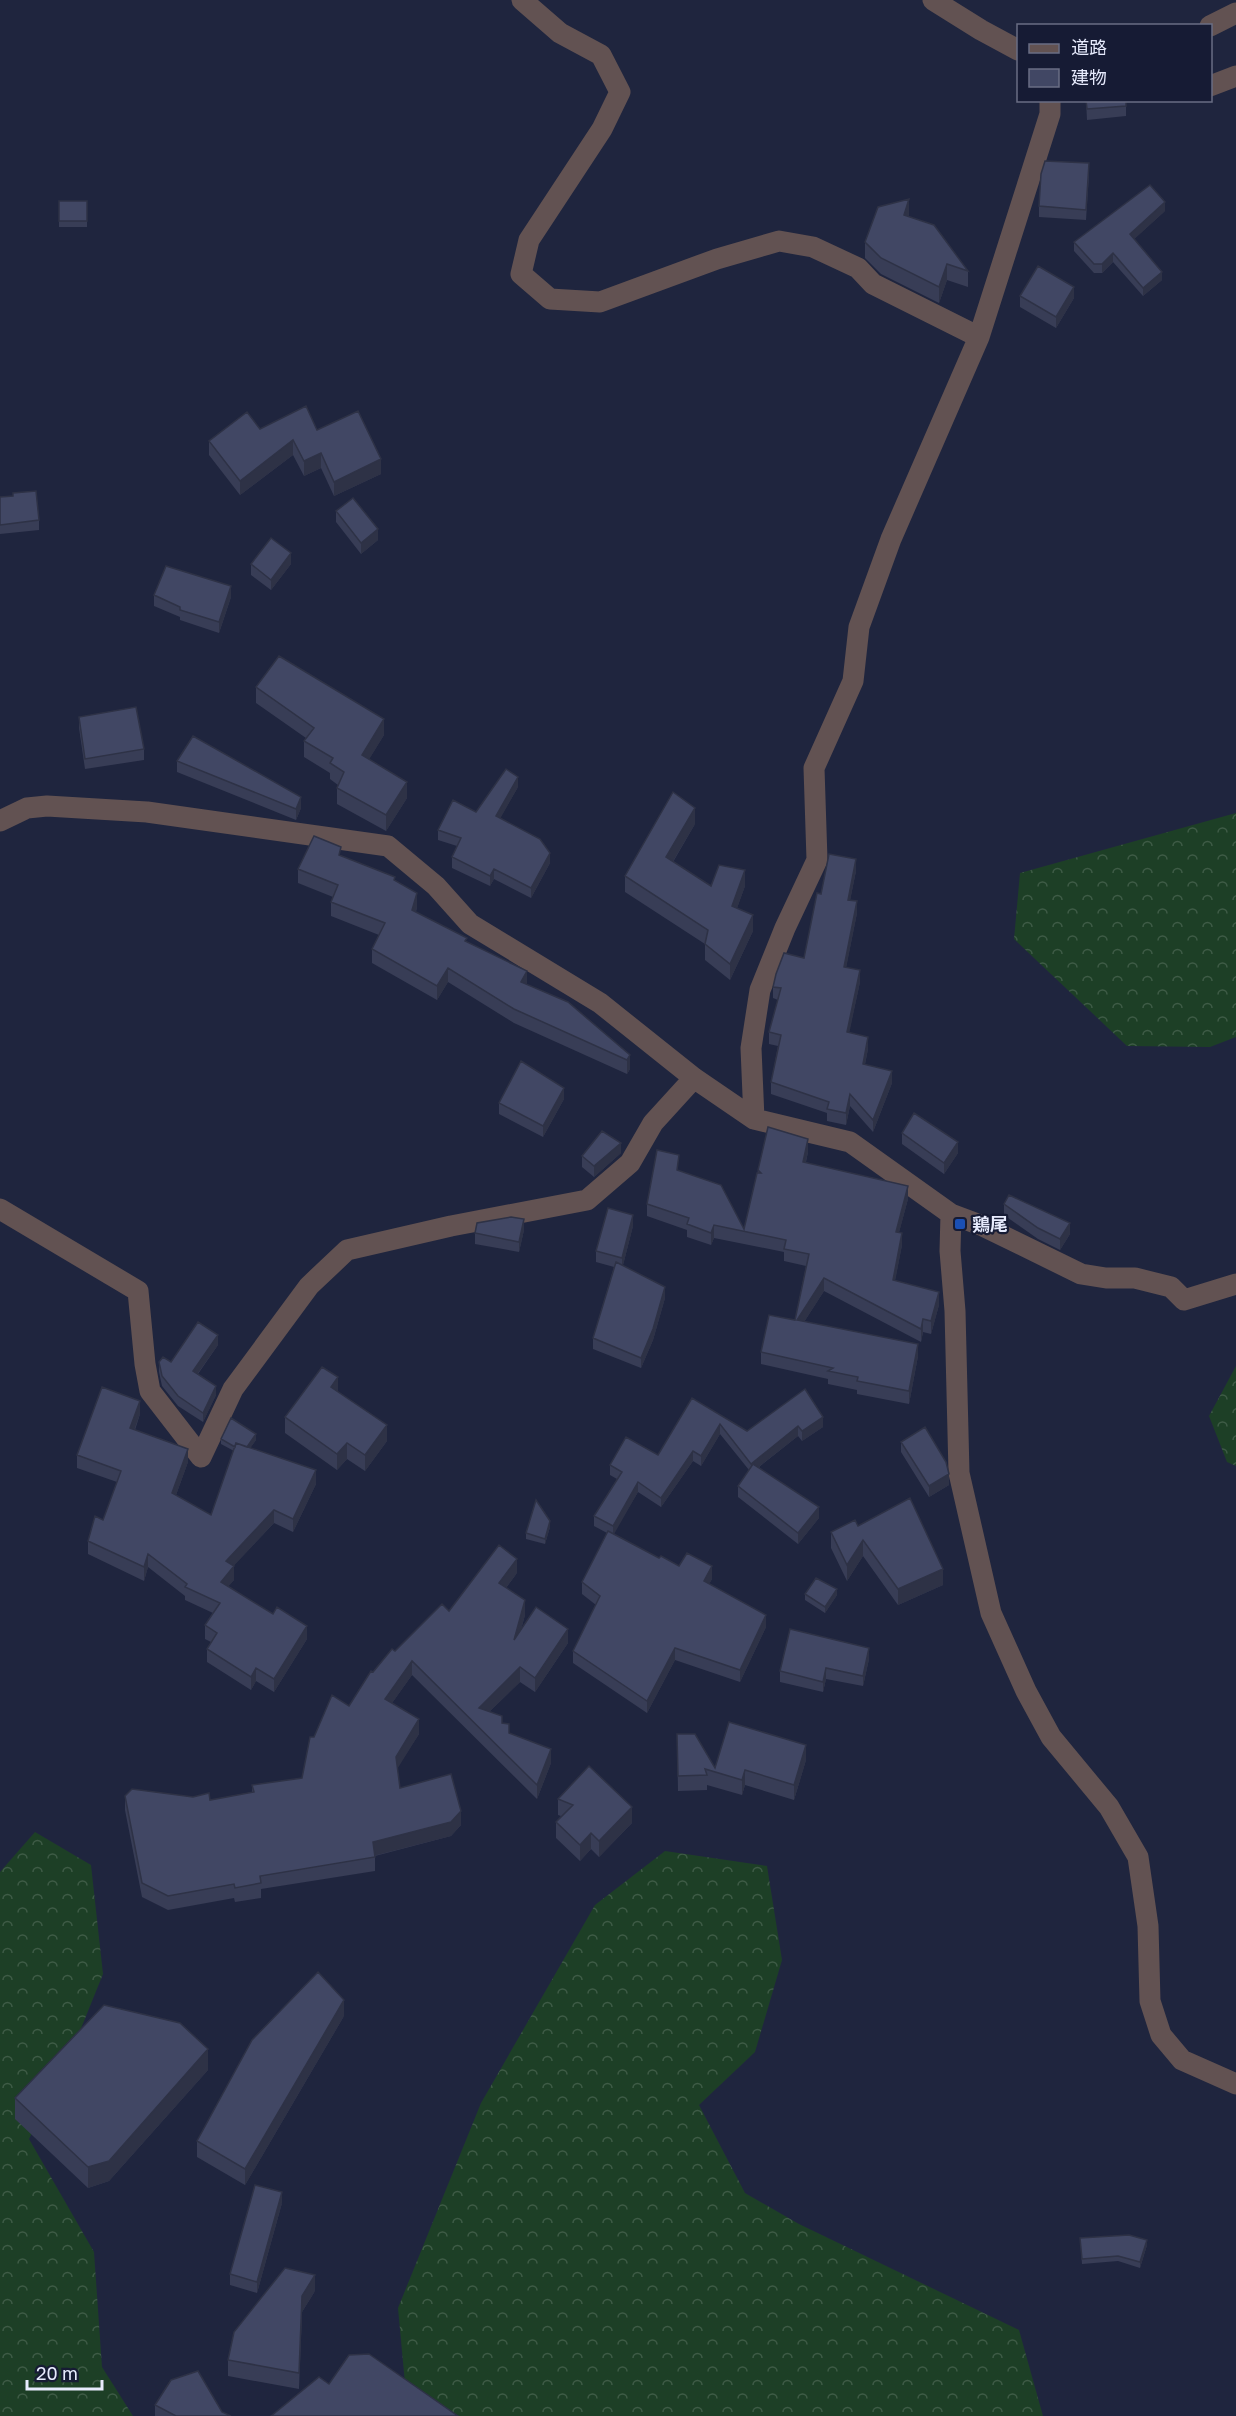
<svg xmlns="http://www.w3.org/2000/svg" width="1236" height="2416" font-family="'Golos Text','Noto Sans JP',sans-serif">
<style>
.forest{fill:url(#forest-crowns)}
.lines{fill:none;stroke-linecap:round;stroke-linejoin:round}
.minor{stroke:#625252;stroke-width:21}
.wall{fill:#383d56}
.shaded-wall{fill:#2e3246}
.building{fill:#414764;stroke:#2e3246;stroke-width:1.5}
.transit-dot{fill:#1a4fb4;stroke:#161b34;stroke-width:2}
.labels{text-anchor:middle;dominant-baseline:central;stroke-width:4.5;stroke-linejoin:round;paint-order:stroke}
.poi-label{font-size:18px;font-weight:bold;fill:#e7ebfd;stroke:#161b34;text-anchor:start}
</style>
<defs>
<pattern id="forest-crowns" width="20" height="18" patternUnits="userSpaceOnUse" patternTransform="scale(1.5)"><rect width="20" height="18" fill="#1d3f26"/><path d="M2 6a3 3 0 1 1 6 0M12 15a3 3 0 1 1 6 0" fill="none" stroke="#3e5b46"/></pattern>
</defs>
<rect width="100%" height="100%" fill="#1f253e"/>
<path class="forest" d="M1236 813V1037L1210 1047 1127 1046 1014 939 1020 873Z
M1236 1366V1466L1227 1462 1209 1416Z
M35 1832 91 1865 103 1974 65 2068 29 2139 94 2252 102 2367 133 2416H0V1872Z
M665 1851 767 1866 782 1960 755 2052 699 2105 745 2193 799 2224 1019 2330 1043 2416H408L398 2308 481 2103 595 1905Z"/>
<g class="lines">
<path class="minor" d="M522 0 560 33 601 55 620 92 602 129 529 240 521 274 550 299 600 302 717 259 779 241 813 247 858 268 873 284 979 337
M933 0 981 30 1018 50
M1210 26 1236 13
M1210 86 1236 76
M0 821 27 808 47 806 147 812 388 846 436 886 470 924 600 1003 694 1078 754 1119 850 1142 951 1214 983 1226 1081 1274 1106 1278H1135L1171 1287 1184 1300 1236 1284
M754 1119 751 1048 760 990 785 928 817 860 814 768 853 681 859 627 891 539 979 337 1050 114V100
M0 1209 138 1291 145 1364 150 1391 201 1457 233 1389 309 1286 347 1250 451 1226 587 1200 630 1163 653 1123 694 1078
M951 1214 950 1251 955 1311 959 1473 991 1613 1026 1691 1051 1737 1109 1807 1138 1857 1148 1926 1150 2001 1161 2035 1182 2060 1236 2084"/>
</g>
<path class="wall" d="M1086 100H1126V116L1087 120Z
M1089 174 1086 220 1039 217V206Z
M59 201H87V227H59Z
M1165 211 1134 239 1162 280 1143 296 1113 262 1102 273H1094L1074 251V242Z
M909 215 908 217 968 271V287L947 280 939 303 881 274 865 258V242Z
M1020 296 1074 298 1056 328 1020 307Z
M260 429 317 430 381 474 334 496 321 468 304 476 293 455 240 495 209 455V441Z
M0 497 39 520V530L0 534Z
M336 511 378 540 361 554 336 522Z
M251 564H291L271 590 251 575Z
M154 595 231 597 219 633 180 620V617L154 606Z
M256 687 384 735 369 759 407 798 386 831 337 804V788L338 785 330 779V773L304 757V741L306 738 256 703Z
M79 717 144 749V760L85 769 79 728Z
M177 761 301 808 296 820 177 772Z
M518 787 500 818 550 863 531 898 494 879 490 886 452 868V857L457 846 438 840V830L476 812Z
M695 824 673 862 711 886H745L737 908 753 931 730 980 705 960V944L625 892V876Z
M341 856 395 880 417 907 416 912 467 942 527 985 630 1055V1069L627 1074 514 1023 448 982 437 1000 372 963V949L379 935 331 916V902L333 897 298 883V869Z
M856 871 850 900 857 913 846 967 860 982 849 1032 868 1049 865 1064 892 1083 873 1132 850 1106 846 1125 827 1121V1113L771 1094V1082L778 1046 769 1044V1032L778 1000 773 998V987L804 958 821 894Z
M564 1099 543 1137 499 1114V1103Z
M902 1133 958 1153 944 1174 902 1144Z
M808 1152 806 1162 908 1199 899 1232 902 1245 895 1280 939 1305 931 1334 923 1332 921 1342 824 1291 804 1322 918 1356 909 1404 857 1394V1390L828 1384V1379L761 1364V1352L795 1320 806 1266 784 1261V1252L714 1238 711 1245 687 1237V1230L647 1216V1204L679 1171 744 1229 758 1170Z
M621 1153 594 1177 582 1167V1156Z
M1004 1204 1070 1234 1060 1250 1038 1239 1004 1215Z
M633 1226 623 1265 665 1298 653 1340 641 1368 593 1349V1338L614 1267 596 1262V1251Z
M524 1230 519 1252 475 1244V1233Z
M218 1345 198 1374 216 1395 203 1422 178 1406 162 1386 159 1372V1362H171Z
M805 1389 823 1427 802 1441 798 1436 759 1467 819 1518 798 1544 738 1497V1486L749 1470 720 1434 701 1466 693 1461 661 1507 638 1492 613 1534 659 1558 712 1579 709 1584 766 1627 740 1682 675 1660 647 1713 573 1663V1651L596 1605 582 1594V1582L607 1533 594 1526V1516L617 1479 610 1475V1465L658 1455 692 1398 747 1431Z
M338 1392 387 1441 365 1471 347 1459 337 1470 285 1433V1417Z
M140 1414 135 1430 188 1462 176 1495 211 1515 234 1451 221 1444V1439L256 1440 250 1448 316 1484 293 1532 274 1523 233 1566 234 1580 228 1586 307 1639 274 1692 256 1681 251 1690 207 1662V1649L211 1642 205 1639V1625L213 1613 185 1600V1596L148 1567 144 1581 88 1554V1541L103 1520 117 1482 77 1468V1455Z
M901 1442 949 1485 929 1497 901 1452Z
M858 1526 943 1585 898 1605 863 1556 847 1581 831 1548V1532Z
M550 1527 545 1544 526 1539V1533Z
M517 1573 506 1588 525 1615 521 1630 568 1643 535 1692 520 1682 489 1712 502 1723 509 1733 551 1763 537 1799 412 1675 392 1703 419 1734 397 1768 400 1788 461 1825 451 1836 375 1856V1871L261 1889V1898L235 1902 234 1898 168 1910 142 1897 125 1810V1796L210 1800 252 1792V1785L302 1778 314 1737 349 1706 373 1672 395 1651 449 1611Z
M805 1594 837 1595 825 1613 805 1600Z
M869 1659 863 1686 826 1679 823 1692 780 1682V1671Z
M677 1734 715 1768 806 1760 794 1800 745 1785 742 1795 707 1785V1790L678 1791Z
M558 1799 632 1823 599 1857 591 1849 580 1861 556 1838V1822L561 1816 558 1815Z
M344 2016 245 2185 197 2157V2141Z
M208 2070 109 2181 88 2188 15 2119V2098Z
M282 2203 257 2293 230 2285V2274Z
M1080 2238 1147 2245 1140 2268 1118 2261 1082 2264Z
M315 2291 302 2312 299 2389 228 2376V2360Z
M155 2405 222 2412 231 2416H155Z"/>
<path class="shaded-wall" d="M909 199V215L904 231V215Z
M1165 202V211L1130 243V234Z
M1113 253V262L1102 273V264Z
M947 264V280L939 303V287Z
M1162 272V280L1143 296V288Z
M1074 287V298L1056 328V317Z
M293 440V455L240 495V481Z
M321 453V468L304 476V461Z
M381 459V474L334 496V482Z
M378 529V540L361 554V543Z
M291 553V564L271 590V580Z
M231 586V597L219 633V622Z
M384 719V735L362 771V755Z
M518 777V787L496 826V816Z
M407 782V798L386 831V815Z
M301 797V808L296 820V809Z
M695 808V824L666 873V857Z
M550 853V863L531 898V888Z
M856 859V871L848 911V900Z
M494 869V879L490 886V876Z
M745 870V886L732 922V906Z
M417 893V907L412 923V910Z
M857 901V913L844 979V967Z
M753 915V931L730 980V964Z
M448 968V982L437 1000V986Z
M860 970V982L847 1044V1032Z
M527 971V985L521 982Z
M868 1037V1049L863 1075V1064Z
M630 1055V1069L627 1074V1060Z
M892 1071V1083L873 1132V1120Z
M564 1088V1099L543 1137V1126Z
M850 1094V1106L846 1125V1113Z
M808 1139V1152L803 1174V1162Z
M958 1142V1153L944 1174V1163Z
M621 1143V1153L594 1177V1166Z
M908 1186V1199L896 1244V1232Z
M633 1215V1226L622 1269V1258Z
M524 1219V1230L519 1252V1242Z
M1070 1223V1234L1060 1250V1239Z
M714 1225V1238L711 1245V1233Z
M902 1233V1245L893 1292V1280Z
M824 1278V1291L797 1333V1320Z
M665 1287V1298L653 1340 641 1368V1358Z
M939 1292V1305L931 1334V1321Z
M923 1319V1332L921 1342V1329Z
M218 1335V1345L193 1380V1371Z
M918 1344V1356L909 1404V1391Z
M338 1377V1393L331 1387Z
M216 1386V1395L203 1422V1413Z
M140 1401V1414L130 1441V1428Z
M823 1417V1427L802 1441V1431Z
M720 1424V1434L701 1466V1456Z
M387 1425V1441L365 1471V1455Z
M798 1426V1436L751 1473V1464Z
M256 1434V1440L244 1457V1452Z
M347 1443V1459L337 1470V1454Z
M188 1449V1462L172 1506V1493Z
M693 1451V1461L661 1507V1498Z
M316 1470V1484L293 1532V1519Z
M949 1474V1485L929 1497V1486Z
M638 1482V1492L613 1536V1526Z
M819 1507V1518L798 1544V1533Z
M274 1510V1523L226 1574V1561Z
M550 1521V1527L545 1544V1539Z
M863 1540V1556L847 1581V1565Z
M148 1554V1567L144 1581V1567Z
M517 1559V1573L499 1597V1583Z
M234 1566V1580L221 1595V1582Z
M712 1566V1579L704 1594V1581Z
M943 1569V1585L898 1605V1589Z
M837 1589V1595L825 1613V1607Z
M525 1600V1615L514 1654V1640Z
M766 1615V1627L740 1682V1670Z
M307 1626V1639L274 1692V1679Z
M568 1629V1643L535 1692V1678Z
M675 1648V1660L647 1713V1701Z
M869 1648V1659L863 1686V1676Z
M412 1661V1675L385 1713V1699Z
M520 1667V1682L479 1722V1708Z
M256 1668V1681L251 1690V1677Z
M826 1668V1679L823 1692V1682Z
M419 1719V1734L396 1771V1757Z
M806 1745V1760L794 1800V1785Z
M551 1749V1763L537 1799V1785Z
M745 1770V1785L742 1795V1780Z
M632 1807V1823L599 1857V1841Z
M461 1811V1825L451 1836 373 1856V1842Z
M591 1833V1849L580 1861V1845Z
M344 2000V2016L245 2185V2169Z
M208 2049V2070L109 2181 88 2188V2167Z
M282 2192V2203L257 2293V2282Z
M1147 2240V2245L1140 2268V2262Z
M315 2275V2291L302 2312 299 2389 302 2296Z"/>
<path class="building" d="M1086 100H1126V106L1087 109Z
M1045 161 1089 163 1086 210 1039 206 1041 174Z
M1150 185 1165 202 1130 234 1162 272 1143 288 1113 253 1102 264H1094L1074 242Z
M909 199 904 215 934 225 968 271 947 264 939 287 881 258 865 242 878 207Z
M59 201H87V221H59Z
M1038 266 1074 287 1056 317 1020 296Z
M306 406 317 430 358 411 381 459 334 482 321 453 304 461 293 440 240 481 209 441 247 412 260 429Z
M36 491 39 520 0 525V497L13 496V493Z
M353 498 378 529 361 543 336 511Z
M271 538 291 553 271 580 251 564Z
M166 566 231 586 219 622 180 610V607L154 595Z
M279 656 384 719 362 755 407 782 386 815 337 788 344 772 330 763 333 758 304 741 314 728 256 687Z
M136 707 144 749 85 759 79 717Z
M193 736 301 797 296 809 177 761Z
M506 769 518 777 496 816 540 839 550 853 531 888 494 869 490 876 452 857 461 838 438 830 453 800 476 812Z
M673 792 695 808 666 857 711 886 719 865 745 870 732 906 753 915 730 964 705 944 708 930 625 876Z
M314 836 341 847 339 855 395 877 394 880 417 893 412 910 467 938 465 941 527 971 521 982 568 1002 630 1055 627 1060 514 1009 448 968 437 986 372 949 385 923 331 902 338 885 298 869Z
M829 854 856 859 848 900 857 901 844 967 860 970 847 1032 868 1037 863 1064 892 1071 873 1120 850 1094 846 1113 827 1109 829 1102 771 1082 781 1035 769 1032 781 988 773 987 776 974 784 953 804 958 817 893 821 894Z
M521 1061 564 1088 543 1126 499 1103Z
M914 1113 958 1142 944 1163 902 1133Z
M768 1127 808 1139 803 1162 908 1186 896 1232 902 1233 893 1280 939 1292 931 1321 923 1319 921 1329 824 1278 797 1320 918 1344 909 1391 857 1381 858 1377 828 1371 833 1368 761 1352 769 1315 795 1320 809 1254 784 1249 786 1240 714 1225 711 1233 687 1224 689 1218 647 1204 657 1150 679 1155 677 1170 721 1185 744 1229 757 1173H761L758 1170Z
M602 1131 621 1143 594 1166 582 1156Z
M1009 1195 1070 1223 1060 1239 1038 1228 1004 1204Z
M608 1208 633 1215 622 1258 596 1251Z
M511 1217 524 1219 519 1242 475 1233 477 1223Z
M616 1262 665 1287 653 1329 641 1358 593 1338Z
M198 1322 218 1335 193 1371 216 1386 203 1413 178 1396 162 1376 159 1362 163 1357 171 1362Z
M322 1367 338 1377 331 1387 387 1425 365 1455 347 1443 337 1454 285 1417Z
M102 1387 140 1401 130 1428 188 1449 172 1493 211 1515 236 1443 316 1470 293 1519 274 1510 226 1561 234 1566 221 1582 273 1614 277 1607 307 1626 274 1679 256 1668 251 1677 207 1649 217 1633 205 1625 220 1603 185 1587 187 1584 148 1554 144 1567 88 1541 95 1516 103 1520 121 1471 77 1455Z
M805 1389 823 1417 802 1431 798 1426 751 1464 720 1424 701 1456 693 1451 661 1498 638 1482 613 1526 594 1516 622 1472 610 1465 626 1437 658 1455 692 1398 747 1431Z
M231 1418 256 1434 247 1447 236 1443 235 1447 221 1439Z
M925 1427 946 1462 949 1474 929 1486 901 1442Z
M753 1464 819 1507 798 1533 738 1486Z
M910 1498 943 1569 898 1589 863 1540 847 1565 831 1532 855 1520 858 1526Z
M536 1500 550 1521 545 1539 526 1533Z
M608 1531 659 1558 661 1556 679 1566 687 1553 712 1566 704 1581 766 1615 740 1670 675 1648 647 1701 573 1651 600 1596 582 1582Z
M499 1545 517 1559 499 1583 525 1600 514 1640 536 1607 568 1629 535 1678 520 1667 479 1708 502 1716V1723L509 1724V1733L551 1749 537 1785 412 1661 385 1699 419 1719 396 1757 400 1788 451 1774 461 1811 451 1822 373 1842 375 1857 260 1876 261 1883 235 1888 234 1884 168 1896 142 1883 125 1796 132 1789 193 1797 209 1793 210 1800 254 1792 252 1785 302 1778 310 1737H314L332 1695 349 1706 371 1671 373 1672 392 1649 395 1651 442 1604 449 1611Z
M816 1578 837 1589 825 1607 805 1594Z
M790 1629 869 1648 863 1676 826 1668 823 1682 780 1671Z
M729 1722 806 1745 794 1785 745 1770 742 1780 705 1769 707 1775 678 1776 677 1734H695L715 1768Z
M589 1766 632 1807 599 1841 591 1833 580 1845 556 1822 573 1805 558 1799Z
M318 1972 344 2000 245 2169 197 2141 252 2040Z
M104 2005 180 2023 208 2049 109 2161 88 2167 15 2098Z
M255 2185 282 2192 257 2282 230 2274Z
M1129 2235 1147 2240 1140 2262 1118 2256 1082 2259 1080 2238Z
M285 2268 315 2275 302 2296 299 2373 228 2360 234 2332Z
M369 2354 458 2416H271L319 2377 329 2384 349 2355Z
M198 2371 222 2412 231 2416H176L155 2405 171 2380Z"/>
<rect class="transit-dot" x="954" y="1218" width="12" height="12" rx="3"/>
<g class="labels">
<g class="poi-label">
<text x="972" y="1224">鶏尾</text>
</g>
</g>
<rect x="1017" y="24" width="195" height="78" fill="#161b34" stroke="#6a6e84" stroke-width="1.5"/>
<rect x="1029" y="44" width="30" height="9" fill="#625252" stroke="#6a6e84" stroke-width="1.5"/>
<text x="1071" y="54" font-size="18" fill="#e7ebfd">道路</text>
<rect x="1029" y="69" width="30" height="18" fill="#414764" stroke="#6a6e84" stroke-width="1.5"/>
<text x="1071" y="84" font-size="18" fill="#e7ebfd">建物</text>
<path d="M27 2380v9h75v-9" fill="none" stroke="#e7ebfd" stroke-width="3"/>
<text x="36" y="2380" font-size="18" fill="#e7ebfd" stroke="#161b34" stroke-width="4.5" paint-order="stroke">20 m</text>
</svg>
